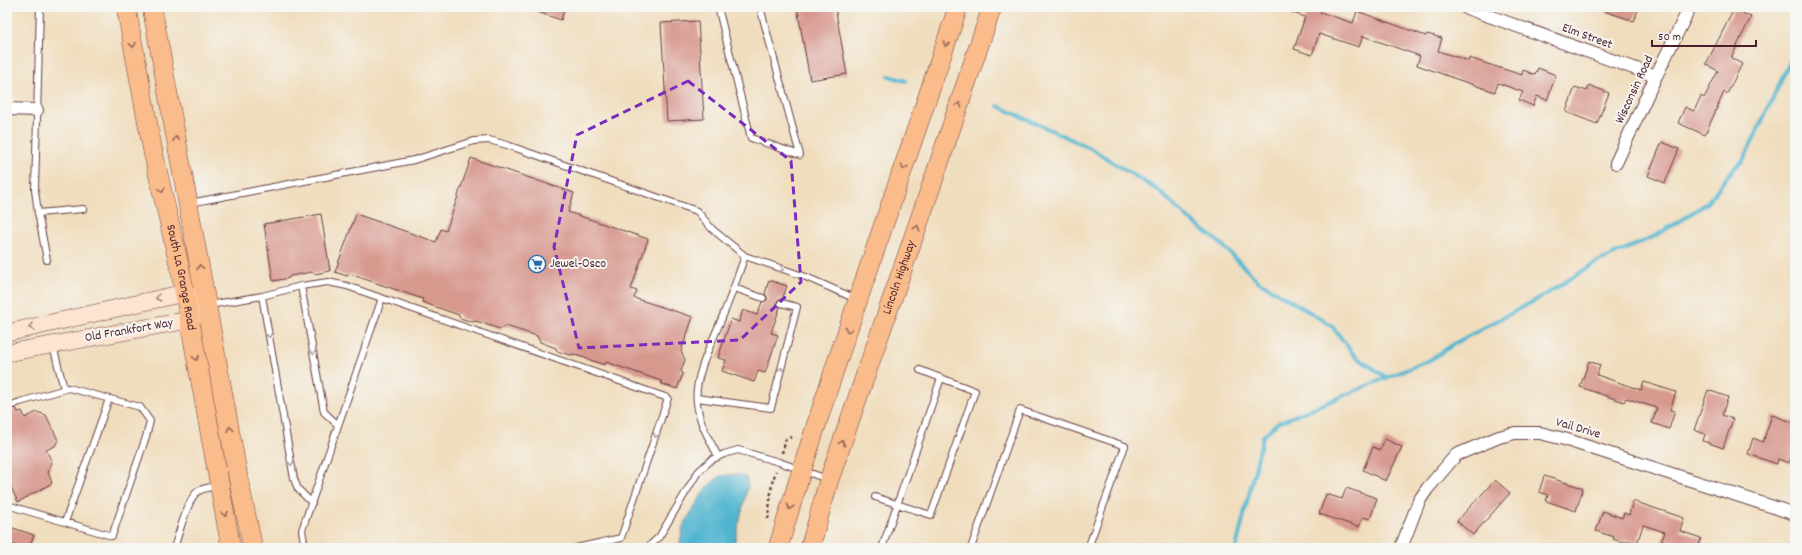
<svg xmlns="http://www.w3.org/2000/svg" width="1802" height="555" font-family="Dekko,sans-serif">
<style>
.water{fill:#51b5d0;stroke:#4e6a7e}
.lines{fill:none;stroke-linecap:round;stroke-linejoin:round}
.stream{stroke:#51b5d0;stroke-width:4}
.building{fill:#d7988e}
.lane-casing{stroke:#633c41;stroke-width:8}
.street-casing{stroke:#633c41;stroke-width:14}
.secondary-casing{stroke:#633c41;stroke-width:18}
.primary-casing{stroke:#633c41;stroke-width:20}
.path{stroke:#633c41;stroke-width:2.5;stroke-dasharray:3 3;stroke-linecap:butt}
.lane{stroke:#fff;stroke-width:6}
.street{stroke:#fff;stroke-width:12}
.secondary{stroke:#fde4d1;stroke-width:17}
.primary{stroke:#fabc8b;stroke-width:19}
.oneway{stroke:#996656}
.oneway2{stroke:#ae9aa0}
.oneway3{stroke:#a4827e}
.marked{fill:none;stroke:#7b2cbf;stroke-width:3;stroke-dasharray:8 5;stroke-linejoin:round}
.labels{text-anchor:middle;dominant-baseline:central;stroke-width:4;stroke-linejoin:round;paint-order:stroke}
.street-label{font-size:13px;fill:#4a1f2b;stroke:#f6f6f2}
.poi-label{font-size:13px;fill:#4a1f2b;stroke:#f6f6f2;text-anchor:start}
</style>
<rect width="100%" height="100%" fill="#f6f6f2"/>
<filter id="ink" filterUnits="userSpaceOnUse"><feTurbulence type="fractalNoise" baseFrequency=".025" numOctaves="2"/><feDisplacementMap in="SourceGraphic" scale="8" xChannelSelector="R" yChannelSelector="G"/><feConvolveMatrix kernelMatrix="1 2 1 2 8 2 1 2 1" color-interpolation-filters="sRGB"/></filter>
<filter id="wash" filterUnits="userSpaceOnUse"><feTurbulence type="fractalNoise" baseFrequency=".012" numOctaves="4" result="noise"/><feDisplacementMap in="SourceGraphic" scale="16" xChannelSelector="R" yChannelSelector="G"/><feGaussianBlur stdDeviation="0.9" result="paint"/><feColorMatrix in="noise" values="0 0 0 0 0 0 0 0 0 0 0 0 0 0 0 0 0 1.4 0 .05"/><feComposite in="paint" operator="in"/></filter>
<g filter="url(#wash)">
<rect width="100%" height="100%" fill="#f0ddbd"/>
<path class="water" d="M736 474 746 477 748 485 733 548H679L683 526 706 488 720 476Z"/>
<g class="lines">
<path class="stream" d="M889 76 906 81
M998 106 1090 148 1159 191 1189 219 1219 242 1258 281 1331 325 1355 356 1387 378
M1236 548 1263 436 1277 423 1430 360 1457 342 1540 298 1597 262 1657 235 1706 204 1734 168 1743 161 1795 51"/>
</g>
<g id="blocks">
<path class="building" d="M529 7H565L561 20 529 9Z
M797 7H835L847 74 810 80Z
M1282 7H1322L1320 12 1353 23 1357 11 1426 36 1427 34 1442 38 1438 51 1469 61V58L1522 75 1523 70 1535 75 1538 68 1556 75 1547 100 1537 96 1533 106 1519 100 1523 92 1498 83 1495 92 1462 81 1417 65 1420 56 1363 36 1359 47 1319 34 1312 55 1294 49 1305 17 1282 9Z
M1599 7H1639L1634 21 1598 9Z
M1734 9 1751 17 1731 58 1742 64 1727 94 1724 92 1705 135 1678 123 1685 107 1694 111 1701 96 1704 98 1718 71 1706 64Z
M698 21 704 119 667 121 661 23Z
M1589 85 1609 93 1597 124 1566 112 1575 87 1587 91Z
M1662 142 1679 149 1665 183 1648 176Z
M471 158 574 193 568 212 648 239 631 289 637 291 634 298 693 317 681 351 685 360 681 371 683 374 677 389 662 384 661 381 606 362 605 365 573 354 570 355 557 351 556 348 540 342 537 336 506 326 500 329 476 321 473 322 460 318 459 315 422 302 423 299 350 274 347 276 335 272 356 214 436 242 441 229 446 231Z
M321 214 330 271 315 274 312 272 290 276 289 278 273 281 264 224Z
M769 280 787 286 782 299H779L777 302V305L780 307 771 333 778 335 765 373 758 371 754 382 722 371 726 360 718 358 731 319 739 322 743 310 757 315 762 302 767 300V297L765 294Z
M1589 361 1600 365 1597 375 1641 390 1644 382 1676 392 1670 410 1675 411 1669 429 1652 423 1657 408 1626 398 1624 402 1580 387Z
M1708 390 1728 397 1722 415 1733 419 1723 448 1703 441 1705 434 1694 430Z
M16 408 18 412 22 411 25 418 37 412 46 415 58 440 55 446 46 450 52 462 48 472 52 483 18 502 7 479V411Z
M1772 415 1795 423V445L1789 463 1778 459 1777 464 1748 454 1753 438 1763 442Z
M1385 439 1402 447 1386 481 1363 470 1373 447 1380 450Z
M1544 476 1583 488 1576 511 1546 501 1548 495 1539 492Z
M1495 480 1510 493 1473 535 1457 521Z
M1346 488 1377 498 1370 519 1363 517 1359 527 1319 514 1326 494 1342 499Z
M1633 501 1684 518 1680 531 1701 538 1698 548H1668L1660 545 1665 532 1643 525 1637 544 1625 540 1624 543 1613 539 1614 537 1596 531 1603 511 1622 518 1624 513 1629 515Z
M7 526 34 535 29 548H23L7 543Z"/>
</g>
</g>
<g filter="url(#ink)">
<use href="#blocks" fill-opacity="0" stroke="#633c41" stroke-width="1"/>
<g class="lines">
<defs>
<path id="lane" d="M40 7 35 190 38 213 47 260
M718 7 751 138 800 155 760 7
M190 203 414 160 474 141 489 140 507 145 697 211 712 229 745 256 806 277 856 299
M38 213 83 209
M301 286 324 412 338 425
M734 288 763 298
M262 296 294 479 298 489 312 503
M209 305 262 296 301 286 328 282 347 286 668 398 621 538 576 548
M53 346 64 389
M697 398 771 408 797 307 781 303
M7 407 20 402 69 388 140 407 150 421 146 437 112 536 7 505
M718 456C709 439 699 423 697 403 693 376 714 339 724 313 732 294 738 275 745 256
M875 497 931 515 975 391 920 370
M65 522 109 399
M174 548C179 534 186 505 195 494 200 488 211 487 218 486
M305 548 302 530 382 298
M647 548 659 537 698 472 711 460 724 454 738 450 779 462 827 479
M882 548 941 378
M971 548 1020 410 1125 446 1088 548"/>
<path id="street" d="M1464 7 1656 76
M7 109 37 110
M1616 163 1656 76 1690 7
M1401 548 1419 501 1427 489 1456 455 1499 437 1515 433H1540L1564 439 1795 514"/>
<path id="secondary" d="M7 333 184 293 207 305 189 320 7 353"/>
<g id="primary">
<path id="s1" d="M126 7 153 152 181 273 231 548"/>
<path d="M152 7 239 482 253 548"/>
<path d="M778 548C832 366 898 187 958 7"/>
<path id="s2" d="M810 548 829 480 932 184 992 7"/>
</g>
</defs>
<use href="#lane" class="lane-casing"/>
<use href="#street" class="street-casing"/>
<use href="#secondary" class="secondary-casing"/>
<use href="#primary" class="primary-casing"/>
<path class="path" d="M782 453 786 439 795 436
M768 519 772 483 776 471"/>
<use href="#lane" class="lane"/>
<use href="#street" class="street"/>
<use href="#secondary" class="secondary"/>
<use href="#primary" class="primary"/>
</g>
<defs><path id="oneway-chevron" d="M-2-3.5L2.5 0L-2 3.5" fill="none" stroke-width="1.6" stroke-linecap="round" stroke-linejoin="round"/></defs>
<g class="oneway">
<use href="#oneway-chevron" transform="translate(946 44) rotate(109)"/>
<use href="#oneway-chevron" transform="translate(133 45) rotate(79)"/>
<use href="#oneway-chevron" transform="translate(959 105) rotate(-71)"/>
<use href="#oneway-chevron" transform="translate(176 139) rotate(-100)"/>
<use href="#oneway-chevron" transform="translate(904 167) rotate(109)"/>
<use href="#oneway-chevron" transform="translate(162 190) rotate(77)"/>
<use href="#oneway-chevron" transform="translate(917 228) rotate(-71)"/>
<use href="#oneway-chevron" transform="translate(200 267) rotate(-101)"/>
<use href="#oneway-chevron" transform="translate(848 330) rotate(108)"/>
<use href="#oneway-chevron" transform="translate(196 358) rotate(79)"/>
<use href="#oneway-chevron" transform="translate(230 429) rotate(-100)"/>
<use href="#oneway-chevron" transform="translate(842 443) rotate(-70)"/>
<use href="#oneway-chevron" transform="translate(790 507) rotate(107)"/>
<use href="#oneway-chevron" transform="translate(225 514) rotate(80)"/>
</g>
<g class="oneway2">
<use href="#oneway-chevron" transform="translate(781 269) rotate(19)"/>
<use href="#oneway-chevron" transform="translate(269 335) rotate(80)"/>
<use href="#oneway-chevron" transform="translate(313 352) rotate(80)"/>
<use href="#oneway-chevron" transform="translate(781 370) rotate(-76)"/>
<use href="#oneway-chevron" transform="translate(656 435) rotate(109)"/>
<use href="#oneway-chevron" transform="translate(291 463) rotate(80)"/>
</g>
<g class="oneway3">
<use href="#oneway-chevron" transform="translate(158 298) rotate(167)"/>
<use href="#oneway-chevron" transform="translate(31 327) rotate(167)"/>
</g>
</g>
<path class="marked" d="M688 81 791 161 801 282 740 340 579 348 554 247 577 135Z"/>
<defs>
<symbol id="supermarket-ring" viewBox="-11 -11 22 22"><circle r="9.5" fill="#f6f6f2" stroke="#1f6fb2" stroke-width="1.5"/><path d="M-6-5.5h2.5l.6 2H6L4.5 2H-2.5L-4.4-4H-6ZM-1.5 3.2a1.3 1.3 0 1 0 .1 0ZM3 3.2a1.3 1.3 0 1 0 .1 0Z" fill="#1f6fb2"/></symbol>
</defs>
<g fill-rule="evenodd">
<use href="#supermarket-ring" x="527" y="254" width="20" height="20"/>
</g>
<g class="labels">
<g class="street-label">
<text transform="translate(1587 37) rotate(20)">Elm Street</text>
<text transform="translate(1635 90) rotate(-65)">Wisconsin Road</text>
<text stroke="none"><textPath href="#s1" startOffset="276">South La Grange Road</textPath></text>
<text stroke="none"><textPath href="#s2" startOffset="285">Lincoln Highway</textPath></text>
<text transform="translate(129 331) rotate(-10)">Old Frankfort Way</text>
<text transform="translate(1578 429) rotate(16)">Vail Drive</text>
</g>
<g class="poi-label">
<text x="550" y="264">Jewel-Osco</text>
</g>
</g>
<rect width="1802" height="555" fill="none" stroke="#f6f6f2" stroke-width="24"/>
<path d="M1652 40v6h104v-6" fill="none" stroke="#4a1f2b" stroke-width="2"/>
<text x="1658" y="40" font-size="12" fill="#4a1f2b" stroke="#f6f6f2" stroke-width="3" paint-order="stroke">50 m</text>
</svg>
